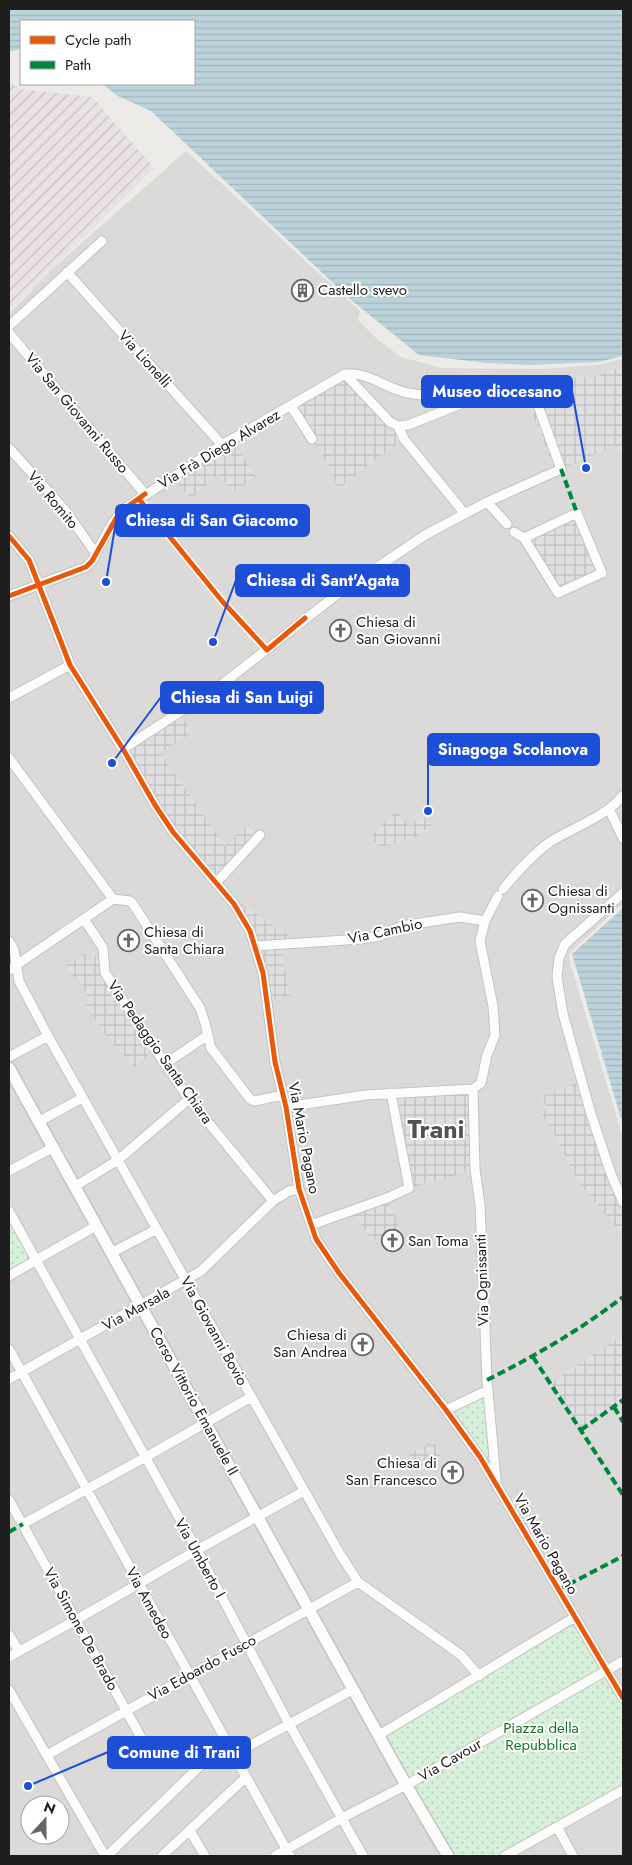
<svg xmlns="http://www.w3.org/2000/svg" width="632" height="1865" font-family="Jost,sans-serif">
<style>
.residential{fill:#dbdad8;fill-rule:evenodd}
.industrial{fill:url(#industrial-furrows)}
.religious{fill:#dadad8}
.park{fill:url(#park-dots)}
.plaza{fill:url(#plaza-grid)}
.water{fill:url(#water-rules)}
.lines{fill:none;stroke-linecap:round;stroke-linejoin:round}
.minor-casing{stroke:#c3c3c1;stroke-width:11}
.tertiary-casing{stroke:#c3c3c1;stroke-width:14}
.minor{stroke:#fcfcfb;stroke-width:9}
.tertiary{stroke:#fcfcfb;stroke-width:11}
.quiet{stroke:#00873e;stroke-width:4;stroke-dasharray:8 4;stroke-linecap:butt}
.cycleway-casing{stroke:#fff;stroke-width:8}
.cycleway{stroke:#e8590c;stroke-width:5}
.labels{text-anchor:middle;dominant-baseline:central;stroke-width:4;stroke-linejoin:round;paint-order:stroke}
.poi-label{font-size:15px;fill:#1e1e1e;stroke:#fff;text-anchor:start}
.street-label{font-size:15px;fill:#1e1e1e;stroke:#fff}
.park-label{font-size:15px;fill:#157326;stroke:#fff}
.town-label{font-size:25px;font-weight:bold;fill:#515151;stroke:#fff}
.leader{fill:none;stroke:#1d4ed8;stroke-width:2}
.callout-dot{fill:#1d4ed8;stroke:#fff;stroke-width:2}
.callout{fill:#1d4ed8;stroke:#1d4ed8;stroke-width:2}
.callout-label{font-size:16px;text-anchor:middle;font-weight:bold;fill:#fff}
</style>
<defs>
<pattern id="industrial-furrows" width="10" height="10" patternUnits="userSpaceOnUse" patternTransform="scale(1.25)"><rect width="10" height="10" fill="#e9e1e5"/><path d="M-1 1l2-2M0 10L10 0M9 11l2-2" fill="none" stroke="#c7c1c4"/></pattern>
<pattern id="park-dots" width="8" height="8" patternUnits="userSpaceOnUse" patternTransform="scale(1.25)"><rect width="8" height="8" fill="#d7f0d9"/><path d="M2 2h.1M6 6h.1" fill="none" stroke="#b8cdba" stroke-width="1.8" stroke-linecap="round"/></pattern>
<pattern id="plaza-grid" width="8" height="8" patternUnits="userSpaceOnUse" patternTransform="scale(1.25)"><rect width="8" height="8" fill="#dfdee1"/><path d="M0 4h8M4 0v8" fill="none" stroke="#bfbec1"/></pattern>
<pattern id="water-rules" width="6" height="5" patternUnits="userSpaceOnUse" patternTransform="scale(1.25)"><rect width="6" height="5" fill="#bdd3dc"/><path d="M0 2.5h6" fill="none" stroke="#a2b5bc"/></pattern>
</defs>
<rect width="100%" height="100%" fill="#ecebe7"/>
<path class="residential" d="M186 151 360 311 358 320 378 340 401 357 442 368 542 369 597 365 623 359V903L570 953 569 959 623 1138V1856H9V314L51 270ZM30 1805H60V1835H30Z"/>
<path class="industrial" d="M9 82 20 89 92 97 154 168 9 311Z"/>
<path class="religious" d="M345 374 407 393 493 392 398 426Z"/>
<path class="park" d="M9 1217 32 1260 9 1272Z
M486 1393 494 1476 449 1411Z
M568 1626 576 1628 623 1707V1784L495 1856H453L388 1739 389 1734Z"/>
<path class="plaza" d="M623 365V452H618L616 445 561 469 555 470 522 388 523 377H595Z
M345 374 404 438 338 489 329 466 291 406Z
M232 440 256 477 233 492 218 474 191 498 171 477Z
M577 513 602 573 558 593 524 538Z
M180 713 193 732 160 753 225 846 248 825 260 835 216 883 185 846 123 749Z
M396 812 410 826 422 815 432 825 415 838 382 847 370 838 386 820 387 821Z
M230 894 242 904 278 929 295 939 297 948 281 950 290 996 267 1002 260 961Z
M104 951V968L155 1049 135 1067 107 1037 89 1011 85 1003 89 1001 78 977 73 978 66 965 85 954 89 960Z
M581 1081 623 1202V1234L592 1199 575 1176 556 1136 541 1113 548 1109 541 1097Z
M473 1089 475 1170 409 1188 391 1093Z
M387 1198 400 1229 372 1241 351 1210Z
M623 1335V1400L581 1430 551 1383Z
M433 1442 442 1457 419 1473 409 1455Z"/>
<path class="water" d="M9 9H623V356L598 362 531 365 487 363 419 355 351 300 151 111 118 96 102 84H194V21H21V49L9 52Z
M623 908V1125L572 954Z"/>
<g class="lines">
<defs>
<path id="minor" d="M67 272 222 445
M9 326 102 241
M9 333 145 494
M345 374 390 422 398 426 408 425 484 395
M291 406 312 439
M398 426 404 439 465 514
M9 448 65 510 96 554
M487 502 507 524
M514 532 524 538 558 593 602 573 577 513 524 538
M9 536 29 560 70 665 123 749 155 805 173 832 234 904 250 931 263 973 275 1062 286 1107 299 1189 316 1239 339 1273 446 1410 480 1457 623 1698
M9 596 86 567 92 561 111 525 124 509 222 445 345 374C368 371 386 389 408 393 435 398 466 395 493 392 507 390 519 388 532 389L561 469 487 502 425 535 335 596 221 685 123 749
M9 698 70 665
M9 758 113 899
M609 809 623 838
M216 883 260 835
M503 889C517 872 532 855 550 842 570 829 609 815 622 796
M623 893 565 944 559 958 557 977 563 1014 591 1114 611 1174 623 1202
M113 899 130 901 133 904 200 1008 205 1023 211 1048 250 1099 254 1101 283 1095
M84 919 103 948 105 973 155 1049 189 1099 273 1201
M9 941 14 950 19 981 48 1036 340 1554 358 1582 461 1655 479 1676
M255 946 361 939 380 936 401 926 460 917 485 921
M9 970 113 899
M9 1057 48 1036
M165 1064 208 1035
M473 1089 475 1170 480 1204 487 1380 496 1480
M473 1089 481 1083 487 1055 495 1035 493 1006 480 941 485 921 498 896
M286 1107 366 1095 473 1089
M38 1122 82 1098
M9 1171 52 1148
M74 1187 118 1160 189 1099
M9 1211 36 1260 9 1276
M311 1225 387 1198 409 1188 391 1093
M96 1226 36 1260 197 1550 289 1724 363 1856
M111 1253 157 1229
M9 1349 290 1856
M9 1379 201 1271 273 1201 289 1191 299 1189
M446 1410 488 1390
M9 1500 153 1759 176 1742 201 1765
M23 1524 144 1458 251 1397
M9 1635 19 1651
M9 1657 76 1620 197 1550 304 1491
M9 1690 105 1856
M379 1735 575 1617
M47 1755 358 1582
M557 1827 573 1856
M190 1831 205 1856
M107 1856 201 1765 232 1755 354 1689
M162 1856 245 1778
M275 1856 342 1818 412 1782 623 1661
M505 1856 623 1790"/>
<path id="tertiary" d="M9 1068 406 1785 448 1856"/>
</defs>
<use href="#minor" class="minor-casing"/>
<use href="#tertiary" class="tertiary-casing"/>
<use href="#minor" class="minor"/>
<use href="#tertiary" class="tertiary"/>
<path class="quiet" d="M561 469 577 513
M533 1357 623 1495
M487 1380C535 1356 580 1330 623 1297
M614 1407 623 1422
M581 1430 623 1400
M9 1532 23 1524
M558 1590 623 1556"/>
<defs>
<path id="cycleway" d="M139 499 222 601 267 650 305 618
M9 536 29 560 70 665 123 749 155 805 173 832 234 904 250 931 263 973 275 1062 286 1107 299 1189 316 1239 339 1273 446 1410 480 1457 623 1698
M9 596 86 567 92 561 118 515 124 509 145 494"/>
</defs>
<use href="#cycleway" class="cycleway-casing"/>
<use href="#cycleway" class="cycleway"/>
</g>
<defs>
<symbol id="building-ring" viewBox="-11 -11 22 22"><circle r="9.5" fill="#fff" stroke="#666664" stroke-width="1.5"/><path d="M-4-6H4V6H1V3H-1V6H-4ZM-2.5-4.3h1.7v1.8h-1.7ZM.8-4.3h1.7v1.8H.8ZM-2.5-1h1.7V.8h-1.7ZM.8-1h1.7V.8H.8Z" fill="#666664"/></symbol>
<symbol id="church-ring" viewBox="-11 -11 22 22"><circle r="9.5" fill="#fff" stroke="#666664" stroke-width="1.5"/><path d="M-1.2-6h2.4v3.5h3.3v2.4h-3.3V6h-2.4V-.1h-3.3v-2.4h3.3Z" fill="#666664"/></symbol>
</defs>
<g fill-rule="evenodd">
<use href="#building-ring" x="290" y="278" width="25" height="25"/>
<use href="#church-ring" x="328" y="618" width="25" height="25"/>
<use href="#church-ring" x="520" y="888" width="25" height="25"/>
<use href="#church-ring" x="116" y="928" width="25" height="25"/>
<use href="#church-ring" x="380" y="1228" width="25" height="25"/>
<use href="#church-ring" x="350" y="1332" width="25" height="25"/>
<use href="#church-ring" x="440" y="1460" width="25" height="25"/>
</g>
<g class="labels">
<g class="poi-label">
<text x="318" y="290">Castello svevo</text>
<text x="356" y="622">Chiesa di<tspan x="356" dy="17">San Giovanni</tspan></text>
<text x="548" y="891">Chiesa di<tspan x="548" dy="17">Ognissanti</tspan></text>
<text x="144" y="932">Chiesa di<tspan x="144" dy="17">Santa Chiara</tspan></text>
<text x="408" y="1241">San Toma</text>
<text x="347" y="1335" text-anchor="end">Chiesa di<tspan x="347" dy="17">San Andrea</tspan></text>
<text x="437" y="1463" text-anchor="end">Chiesa di<tspan x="437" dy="17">San Francesco</tspan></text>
</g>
<g class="street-label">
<text transform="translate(145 359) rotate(48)">Via Lionelli</text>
<text transform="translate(77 413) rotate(50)">Via San Giovanni Russo</text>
<text transform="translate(219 449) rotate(-31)">Via Frà Diego Alvarez</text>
<text transform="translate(53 500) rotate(50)">Via Romito</text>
<text transform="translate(385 931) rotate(-12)">Via Cambio</text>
<text transform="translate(160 1052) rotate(55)">Via Pedaggio Santa Chiara</text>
<text transform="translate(304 1138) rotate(79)">Via Mario Pagano</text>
<text transform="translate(482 1280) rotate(-92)">Via Ognissanti</text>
<text transform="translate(136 1309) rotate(-29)">Via Marsala</text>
<text transform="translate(214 1331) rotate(61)">Via Giovanni Bovio</text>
<text transform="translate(194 1401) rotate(61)">Corso Vittorio Emanuele II</text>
<text transform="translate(546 1544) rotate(60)">Via Mario Pagano</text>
<text transform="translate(200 1558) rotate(61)">Via Umberto I</text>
<text transform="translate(149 1603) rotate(61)">Via Amedeo</text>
<text transform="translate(81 1629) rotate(61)">Via Simone De Brado</text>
<text transform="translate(202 1668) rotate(-29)">Via Edoardo Fusco</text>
<text transform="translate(450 1760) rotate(-30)">Via Cavour</text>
</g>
<g class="park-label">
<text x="541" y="1728">Piazza della<tspan x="541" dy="17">Repubblica</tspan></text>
</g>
<g class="town-label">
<text x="436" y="1129">Trani</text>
</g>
</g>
<path class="leader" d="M586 468L572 391M106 582L116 521M213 642L236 580M112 763L161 697M428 811L428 750M28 1786L108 1752"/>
<g class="callout-dot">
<circle cx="586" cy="468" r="5"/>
<circle cx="106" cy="582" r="5"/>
<circle cx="213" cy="642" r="5"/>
<circle cx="112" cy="763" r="5"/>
<circle cx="428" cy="811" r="5"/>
<circle cx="28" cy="1786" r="5"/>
</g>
<g class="callout">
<rect x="422" y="376" width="150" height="31" rx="5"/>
<rect x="116" y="505" width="193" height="31" rx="5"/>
<rect x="236" y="565" width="173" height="31" rx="5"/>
<rect x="161" y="682" width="162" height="31" rx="5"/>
<rect x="428" y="734" width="171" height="31" rx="5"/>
<rect x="108" y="1737" width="142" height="31" rx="5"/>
</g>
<g class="callout-label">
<text x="497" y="397">Museo diocesano</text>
<text x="212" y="526">Chiesa di San Giacomo</text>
<text x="323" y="586">Chiesa di Sant'Agata</text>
<text x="242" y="703">Chiesa di San Luigi</text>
<text x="513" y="755">Sinagoga Scolanova</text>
<text x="179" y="1758">Comune di Trani</text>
</g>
<rect width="632" height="1865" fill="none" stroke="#1e1e1e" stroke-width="20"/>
<rect x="20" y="20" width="175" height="65" fill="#ffffff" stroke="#a5a5a5"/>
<rect x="30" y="36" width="25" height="8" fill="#e8590c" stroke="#a5a5a5"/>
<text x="65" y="45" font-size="15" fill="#1e1e1e">Cycle path</text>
<rect x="30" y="61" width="25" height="8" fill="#00873e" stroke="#a5a5a5"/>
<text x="65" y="70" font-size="15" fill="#1e1e1e">Path</text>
<g transform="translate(45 1820) rotate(21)"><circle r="24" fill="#ffffff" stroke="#a5a5a5"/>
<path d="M0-4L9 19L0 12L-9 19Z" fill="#666664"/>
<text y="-8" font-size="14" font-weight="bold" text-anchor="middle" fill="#1e1e1e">N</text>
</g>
</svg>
